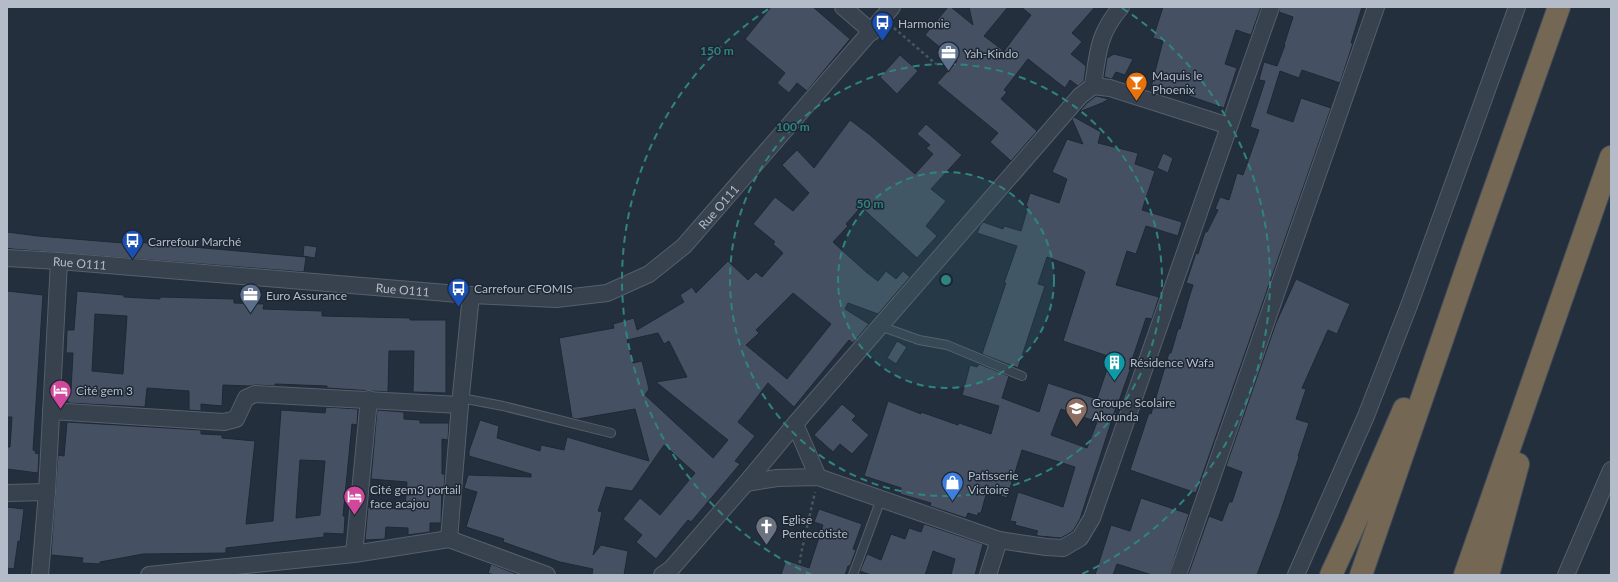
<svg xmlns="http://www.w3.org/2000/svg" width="1618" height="582" font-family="Lato,sans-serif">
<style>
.building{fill:#455162;stroke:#1f2835;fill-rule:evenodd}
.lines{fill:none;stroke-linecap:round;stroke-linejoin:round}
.lane-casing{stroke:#565f6c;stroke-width:10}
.street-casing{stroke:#565f6c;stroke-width:18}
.highway-casing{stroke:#434c59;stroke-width:24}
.path{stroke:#44595c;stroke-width:2.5;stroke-dasharray:3 3;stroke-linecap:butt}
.lane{stroke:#38414e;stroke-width:8}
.street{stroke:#38414e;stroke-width:16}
.highway{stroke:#746855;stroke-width:22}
.ring{fill:none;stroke:#308480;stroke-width:2;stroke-dasharray:7 5}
.labels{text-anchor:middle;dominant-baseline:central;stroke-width:3;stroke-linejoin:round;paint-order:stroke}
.poi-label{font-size:12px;fill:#b4bcc9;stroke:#1d2633;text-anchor:start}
.street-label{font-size:12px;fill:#b4bcc9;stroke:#1d2633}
.centre{fill:#308480;stroke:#1d2633;stroke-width:2}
.ring-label{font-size:12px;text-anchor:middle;font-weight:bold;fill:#308480;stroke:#1d2633;stroke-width:3;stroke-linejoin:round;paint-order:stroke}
</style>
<rect width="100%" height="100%" fill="#242f3e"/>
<path class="building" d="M771 7H813L850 39 807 91 797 83 789 93 777 83 785 73 745 39Z
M948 7H951L973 25 969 7H1008L984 36 1004 51 1031 15 1021 7H1095L1072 33 1082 42 1071 54 1086 66 1084 81 1078 86 1070 80 1065 88 1028 59 1004 90 1007 92 1001 99 1037 131 1011 161 990 142 998 133 937 83 957 61 925 35Z
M1163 7H1261L1251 35 1236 30 1225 64 1237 68 1224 108 1166 88 1164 95 1150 91 1163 41 1153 38Z
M1280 7H1362L1351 43H1353L1340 83 1302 70 1299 78 1280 71 1267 113 1293 122 1301 98 1331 108 1196 493 1130 470 1149 413 1151 414 1169 353H1171L1178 329H1180L1188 301 1193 285 1186 283 1196 253 1198 254 1205 232H1207L1218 210 1215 209 1220 197 1229 200 1237 173 1243 175 1259 130 1250 127 1265 81 1259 80 1264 62 1277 66 1285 45H1284L1293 17 1279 12Z
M1114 54 1133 59 1125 75 1116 72 1112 79 1104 77 1107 58Z
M900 55 918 71 897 94 880 77Z
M1096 96 1109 99 1102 103 1079 112 1087 103Z
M1074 117 1101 132 1098 143 1138 153 1135 164 1155 171 1142 210 1182 222 1178 236 1146 226 1136 254 1127 251 1116 285 1159 297 1152 319 1146 318 1129 369 1130 370 1119 401H1118L1080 519 1073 531 1061 538 1039 536 1036 535 1038 531 1015 525 1016 522 1010 521 1018 492 1063 507 1075 467 1022 450 1007 498 987 491 981 513H978V516L968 513 966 518 930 506 931 503 900 494 901 488 864 476 888 401 921 414V412L958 425 959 423 991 434 999 406 962 395 970 365 977 367 979 364 1009 376 1002 398 1039 412 1048 383 1097 399 1111 357 1063 341 1085 272 1082 270 1047 257 1038 284 1045 286 1018 368 982 354 1006 283H1004L1017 246 977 233 980 226 983 222 1003 229 1004 226 1021 231 1028 207 1026 206 1030 193 1059 203 1067 179 1052 172 1067 139 1083 144 1072 119ZM1061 409 1097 422 1087 448 1051 435Z
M850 120 870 135 915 174 933 154 926 148 930 145 917 134 926 124 962 155 931 189 946 201 926 226 937 236 917 258 861 207 846 224 848 226 833 242 866 272 878 281 886 271 896 279 903 271 910 277 878 314 848 303 845 309 869 324 853 343 849 340 794 407 768 383 738 422 755 436 735 461 740 464 691 522 688 520 656 559 636 542 642 535 623 519 640 498 660 515 695 473 664 445 632 491 606 487 598 511 602 512 593 555 601 545 628 551 624 575H592L593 569 560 562 503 542 504 539 466 527 477 492 464 488 468 475 531 477V474L469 456V451L480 420 499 426 497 438 540 451 541 445 564 450 567 437 649 461 635 409 577 419 572 418 559 338 614 328 613 324 634 318 637 330 684 302 680 295 692 287 696 293 728 261 748 280 756 272 762 277 783 253 773 244 775 242 753 224 775 197 793 211 809 193 782 165 797 150 814 168ZM793 293 831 324 787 379 746 345 759 333 756 330ZM658 333 664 344 669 341 687 377 656 382 728 440 713 458 645 395 649 389 642 361 633 363 627 340Z
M1163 153 1173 158 1168 173 1157 168Z
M7 232 38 236 135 244 136 242 306 257 304 272 12 249 7 248Z
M304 245 317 247 315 258 303 256Z
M1296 279 1350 304 1337 334 1328 330 1302 388 1306 389 1296 419 1309 423 1298 456 1299 457 1279 516 1257 575H1188L1209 516 1222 521 1229 502H1232L1242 472 1226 466 1276 323Z
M7 291 43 295 33 450 36 451 35 453 39 454 38 473 7 469V447H10L12 417H7Z
M77 291 124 295V297L160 299V297L234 299V303L264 304 263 309 322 311V316L410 318V320H446V393L413 392 414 351H389L388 392 327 388V386L275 384V386L256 385 249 386 223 385 222 406 201 404V411L189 410V391L147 388 145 407 68 403V401H63L64 389 71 390 73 353H66L67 330H74ZM95 314 127 316 123 374 92 371Z
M897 341 907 347 896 364 887 358Z
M842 404 856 416 852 420 869 435 852 454 840 444 833 452 814 435Z
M326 407 358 409 357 425 352 424 343 516H345L344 534 324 533V537L226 548V553L143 554 100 562V564L82 563 83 558 51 555 58 455 64 456 67 422 201 430V434L222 435V438L255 441 246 524 273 521 281 410 325 413ZM300 460 325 461 320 515 296 518Z
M377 410 404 412V419L420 420V423H449L448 440 442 439V474H445L444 489H442L441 523H430V532L408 535V528L386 527 385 539 365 540 368 507 404 509 405 506 407 482 371 479Z
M1141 498 1189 514 1169 575H1152L1117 564 1113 575H1095L1111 525 1130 531Z
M7 507 24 509 20 542 18 541 14 569 7 568Z
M819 509 862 524 853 549 856 550 850 566H848L845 575H781L786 560 809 568 823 525 814 522Z
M924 524 983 544 975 575H951L955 559 933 551 925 575H871L860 571 867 554 881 560 891 534 905 539 909 528 921 532Z
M491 564 519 575H494L488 573Z"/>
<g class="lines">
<defs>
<path id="lane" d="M880 326 919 340 947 345 1022 376
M461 398 503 406 611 433
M853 575 881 499"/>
<g id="street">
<path d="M843 7 872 32"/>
<path d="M1093 86C1098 52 1098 34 1121 7"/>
<path id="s1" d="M7 258 59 261 471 295 556 299 607 293 649 274 684 246 892 7"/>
<path d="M51 411 224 422 236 419 246 398 255 394 460 405"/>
<path d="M795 424 818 477"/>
<path d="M746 483 777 478 818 477 999 540 1046 547 1063 548 1080 538 1092 518 1271 7"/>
<path d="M7 493 47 492"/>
<path d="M449 539 460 405 471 295"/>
<path d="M354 554 369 399"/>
<path d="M40 575 47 492 59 261"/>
<path d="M149 575 354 554 449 539 547 575"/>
<path d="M662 575 671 569 746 483 795 424 1080 96 1093 86 1110 88 1229 126"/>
<path d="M988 575 999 540"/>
<path d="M1178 575 1376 7"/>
<path d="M1296 575 1366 416 1410 303 1517 7"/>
<path d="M1566 575 1611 470"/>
</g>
<path id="highway" d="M1331 575 1354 525 1404 409
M1361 575 1473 250 1559 7
M1465 575 1611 157
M1488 575 1518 464"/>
</defs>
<use href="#lane" class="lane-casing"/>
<use href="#street" class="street-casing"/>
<use href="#highway" class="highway-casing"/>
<path class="path" d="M894 28 936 64
M798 575 801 554 815 492"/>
<use href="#lane" class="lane"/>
<use href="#street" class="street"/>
<use href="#highway" class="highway"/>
</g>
<circle cx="946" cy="280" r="108" fill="#308480" fill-opacity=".12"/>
<g class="ring">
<circle cx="946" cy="280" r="108"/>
<circle cx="946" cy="280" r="216"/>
<path d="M812 575A324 324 0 0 1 770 8M1122 8A324 324 0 0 1 1080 575"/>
</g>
<defs>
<symbol id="bus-pin" viewBox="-11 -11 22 30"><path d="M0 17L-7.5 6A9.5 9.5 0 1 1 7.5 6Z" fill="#1a4fb4" stroke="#1d2633"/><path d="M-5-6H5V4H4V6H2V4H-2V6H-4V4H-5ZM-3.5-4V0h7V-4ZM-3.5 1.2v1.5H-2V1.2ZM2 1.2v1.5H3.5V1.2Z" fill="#fff"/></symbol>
<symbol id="office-pin" viewBox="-11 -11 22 30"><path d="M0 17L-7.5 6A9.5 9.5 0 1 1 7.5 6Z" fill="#5c6f8a" stroke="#1d2633"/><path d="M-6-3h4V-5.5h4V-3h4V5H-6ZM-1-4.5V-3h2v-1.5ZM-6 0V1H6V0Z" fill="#fff"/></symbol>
<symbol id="bar-pin" viewBox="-11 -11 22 30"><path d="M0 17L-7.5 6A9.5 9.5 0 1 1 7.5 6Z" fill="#e8710a" stroke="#1d2633"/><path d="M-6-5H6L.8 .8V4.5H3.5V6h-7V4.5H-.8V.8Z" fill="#fff"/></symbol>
<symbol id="building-pin" viewBox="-11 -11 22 30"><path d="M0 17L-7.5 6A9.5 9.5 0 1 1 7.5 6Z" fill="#0f9aa8" stroke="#1d2633"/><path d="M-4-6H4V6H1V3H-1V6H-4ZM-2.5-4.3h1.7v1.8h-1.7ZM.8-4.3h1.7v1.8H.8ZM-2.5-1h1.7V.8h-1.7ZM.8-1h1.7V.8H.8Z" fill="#fff"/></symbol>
<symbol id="hotel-pin" viewBox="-11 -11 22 30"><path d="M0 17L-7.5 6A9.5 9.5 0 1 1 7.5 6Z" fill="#d1479c" stroke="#1d2633"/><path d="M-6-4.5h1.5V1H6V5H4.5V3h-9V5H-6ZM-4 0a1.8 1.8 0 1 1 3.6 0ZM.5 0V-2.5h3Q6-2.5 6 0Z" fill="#fff"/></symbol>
<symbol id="school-pin" viewBox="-11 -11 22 30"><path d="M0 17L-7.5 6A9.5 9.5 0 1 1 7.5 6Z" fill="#8d6e63" stroke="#1d2633"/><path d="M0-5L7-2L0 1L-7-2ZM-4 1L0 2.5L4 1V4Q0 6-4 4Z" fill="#fff"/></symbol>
<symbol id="shop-pin" viewBox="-11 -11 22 30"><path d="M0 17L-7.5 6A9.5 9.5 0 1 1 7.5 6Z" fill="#3f7fe0" stroke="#1d2633"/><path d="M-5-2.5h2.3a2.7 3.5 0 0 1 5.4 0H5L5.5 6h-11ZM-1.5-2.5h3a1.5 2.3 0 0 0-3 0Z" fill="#fff"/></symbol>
<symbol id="church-pin" viewBox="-11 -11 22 30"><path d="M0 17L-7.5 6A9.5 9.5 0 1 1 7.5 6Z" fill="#6b7280" stroke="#1d2633"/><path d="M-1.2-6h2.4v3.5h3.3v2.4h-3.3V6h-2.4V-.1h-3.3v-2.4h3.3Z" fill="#fff"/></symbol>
</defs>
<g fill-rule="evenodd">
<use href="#bus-pin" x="870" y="10" width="25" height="34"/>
<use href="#office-pin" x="936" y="40" width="25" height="34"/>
<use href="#bar-pin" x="1124" y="70" width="25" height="34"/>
<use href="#bus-pin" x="120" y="228" width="25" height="34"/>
<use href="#bus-pin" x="446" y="276" width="25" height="34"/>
<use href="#office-pin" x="238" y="282" width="25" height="34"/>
<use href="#building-pin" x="1102" y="350" width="25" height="34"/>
<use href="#hotel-pin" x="48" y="378" width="25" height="34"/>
<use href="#school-pin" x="1064" y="396" width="25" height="34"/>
<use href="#shop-pin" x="940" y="470" width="25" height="34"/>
<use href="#hotel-pin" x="342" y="484" width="25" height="34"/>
<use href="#church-pin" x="754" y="514" width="25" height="34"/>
</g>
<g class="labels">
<g class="poi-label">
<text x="898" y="23">Harmonie</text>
<text x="964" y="53">Yah-Kindo</text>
<text x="1152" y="75">Maquis le<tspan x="1152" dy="14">Phoenix</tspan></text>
<text x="148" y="241">Carrefour Marché</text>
<text x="474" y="288">Carrefour CFOMIS</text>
<text x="266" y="295">Euro Assurance</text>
<text x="1130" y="362">Résidence Wafa</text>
<text x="76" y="390">Cité gem 3</text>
<text x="1092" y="402">Groupe Scolaire<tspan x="1092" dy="14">Akounda</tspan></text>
<text x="968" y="475">Patisserie<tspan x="968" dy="14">Victoire</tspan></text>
<text x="370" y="489">Cité gem3 portail<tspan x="370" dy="14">face acajou</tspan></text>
<text x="782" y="519">Eglise<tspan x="782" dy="14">Pentecôtiste</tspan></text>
</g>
<g class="street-label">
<text stroke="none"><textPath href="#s1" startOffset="745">Rue O111</textPath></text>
<text stroke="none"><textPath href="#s1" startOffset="73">Rue O111</textPath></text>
<text stroke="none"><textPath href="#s1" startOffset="397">Rue O111</textPath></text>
</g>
</g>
<circle cx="946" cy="280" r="6" class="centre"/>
<g class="ring-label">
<text x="717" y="55">150 m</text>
<text x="793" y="131">100 m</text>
<text x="870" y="208">50 m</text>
</g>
<rect width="1618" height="582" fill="none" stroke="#b4bcc9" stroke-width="16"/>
</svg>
